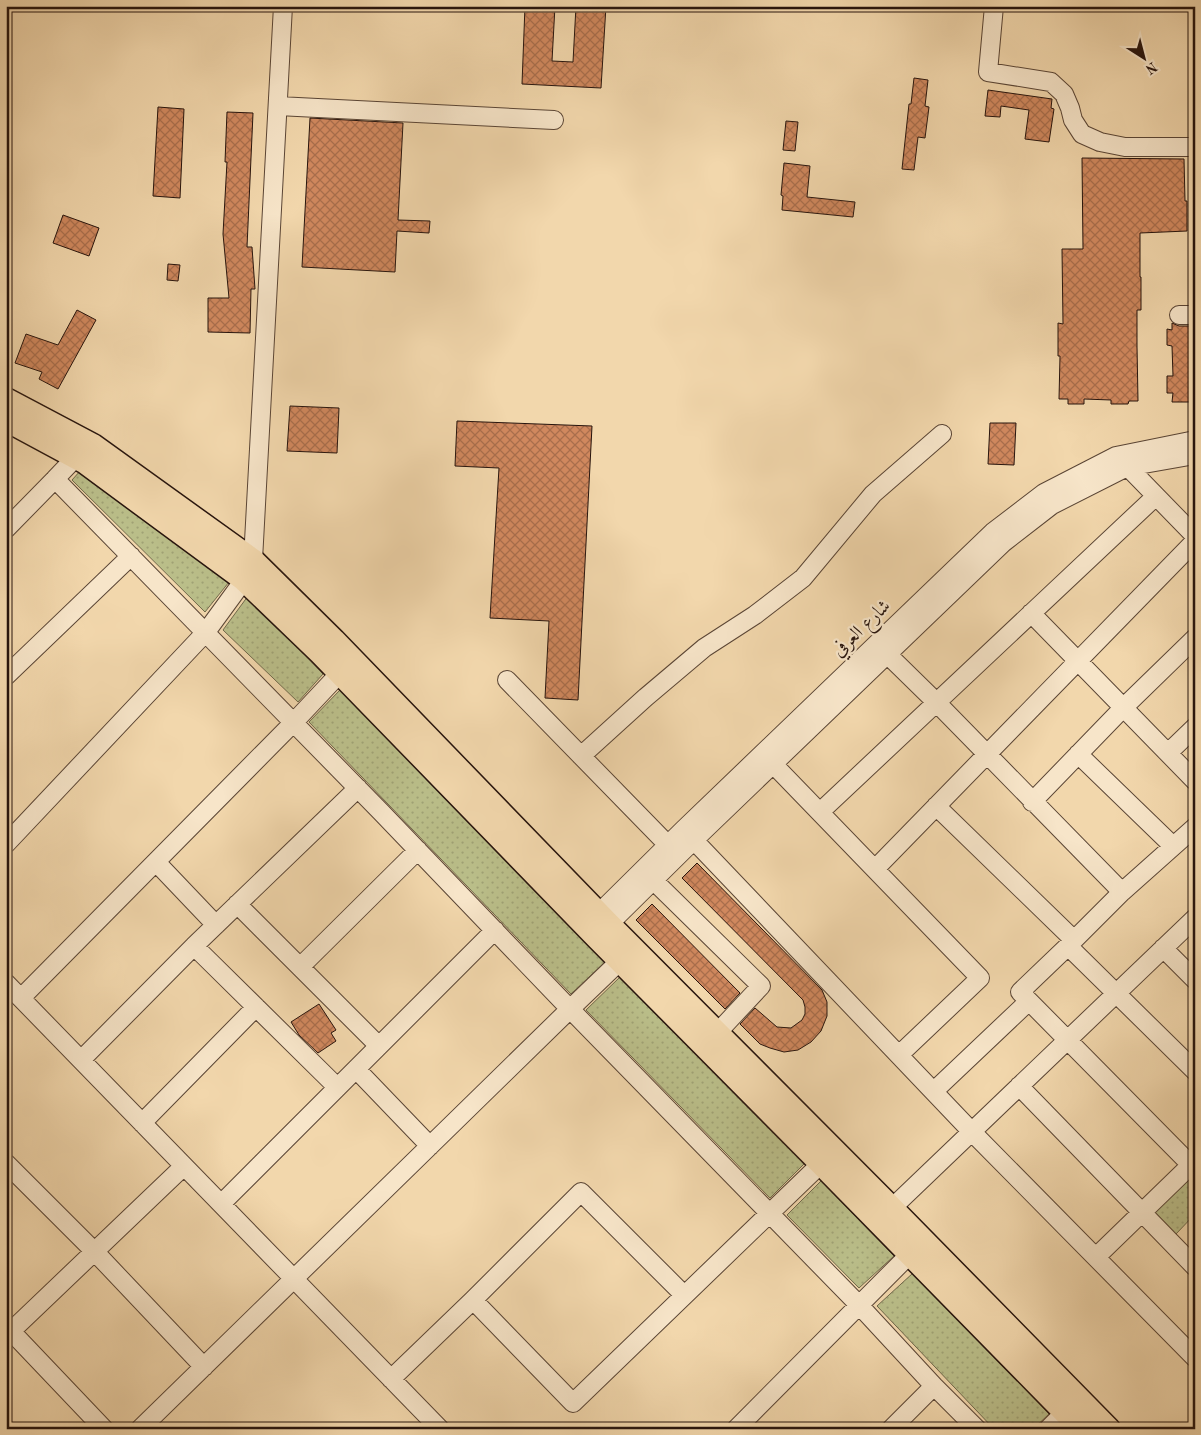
<svg xmlns="http://www.w3.org/2000/svg" width="1201" height="1435" font-family="'Old Standard TT',Amiri,serif">
<style>
.grass{fill:url(#grass-dots);stroke:#70694b}
.building{fill:url(#building-cross-hatch);stroke:#27140d}
.lines{fill:none;stroke-linecap:round;stroke-linejoin:round}
.minor-casing{stroke:#5a4535;stroke-width:20}
.major-casing{stroke:#27140d;stroke-width:25}
.minor{stroke:#f7e5c9;stroke-width:18}
.major{stroke:#f2d7ac;stroke-width:22}
.labels{text-anchor:middle;dominant-baseline:central;stroke-width:4.5;stroke-linejoin:round;paint-order:stroke}
.street-label{font-size:19px;fill:#27140d;stroke:#f7e5c9}
</style>
<defs>
<pattern id="grass-dots" width="8" height="8" patternUnits="userSpaceOnUse" patternTransform="scale(1.25)"><rect width="8" height="8" fill="#babe89"/><path d="M2 2h.1M6 6h.1" fill="none" stroke="#a0a275" stroke-width="1.8" stroke-linecap="round"/></pattern>
<pattern id="building-cross-hatch" width="8" height="8" patternUnits="userSpaceOnUse" patternTransform="scale(1.25)"><rect width="8" height="8" fill="#d0885e"/><path d="M0 0l8 8M0 8l8-8" fill="none" stroke="#a96e4c"/></pattern>
</defs>
<rect width="100%" height="100%" fill="#f2d7ac"/>
<filter id="stains"><feTurbulence type="fractalNoise" baseFrequency=".004" numOctaves="4"/><feColorMatrix values="0 0 0 0 .2 0 0 0 0 .09 0 0 0 0 .02 0 0 0 .5 -.17"/></filter>
<radialGradient id="worn" r=".72"><stop offset=".6" stop-color="#630" stop-opacity="0"/><stop offset="1" stop-color="#630" stop-opacity=".3"/></radialGradient>
<path class="grass" d="M81 470 229 582 205 612 72 480Z
M248 596 323 674 298 702 223 630Z
M340 690 606 961 571 994 309 722Z
M620 977 806 1162 770 1198 586 1010Z
M1195 1169V1214L1176 1234 1152 1211Z
M821 1181 894 1256 859 1288 787 1215Z
M913 1273 1049 1414 1033 1429H994L877 1306Z"/>
<path class="building" d="M525 6H555L552 61 573 62 576 6H606L601 88 522 84Z
M914 78 928 80 925 106 929 107 925 138 918 137 914 170 902 169 909 104H911Z
M988 90 1052 99 1051 108 1054 109 1049 142 1025 139 1029 110 1001 106 1000 117 985 116Z
M158 107 184 109 180 198 153 196Z
M227 112 253 113 247 247H252L255 289H251L250 333 208 332V298H229L223 234 227 162H225Z
M310 118 403 123 398 220 430 221 429 233 397 231 395 272 302 267Z
M786 121 798 122 795 151 783 150Z
M1082 158 1184 159 1185 201H1187V231L1140 233V277H1141V310H1137V346L1138 401H1129L1128 404H1111V400L1084 399V404H1068V399H1059L1060 356H1058V323L1063 324 1062 249H1083Z
M784 163 810 166 807 197 855 202 853 217 782 210 783 196 781 195Z
M63 215 99 228 89 256 53 243Z
M168 264 180 265 178 281 167 280Z
M77 310 96 320 58 389 39 379 42 372 15 363 26 334 58 345Z
M1172 323 1179 326H1195V402H1172L1173 393H1167V376H1173L1172 346 1167 345V329L1172 330Z
M290 406 339 408 337 453 287 451Z
M457 421 592 426 578 700 545 698 549 621 490 618 499 468 455 466Z
M990 423H1016L1014 465 988 464Z
M697 863 822 990 827 1002V1016L821 1031 811 1042 798 1050 784 1052 770 1048 760 1044 740 1024 755 1008 777 1027 791 1028 802 1020 805 1014V1007L803 1000 682 878Z
M652 904 740 993 725 1009 636 920Z
M319 1004 336 1030 331 1033 336 1041 318 1053 299 1035 291 1022Z"/>
<g class="lines">
<defs>
<path id="minor" d="M994 6 988 72 1051 82 1064 94 1070 108 1073 120 1082 134 1100 142 1125 147H1195
M278 106 554 120
M1179 315H1195
M76 457 55 479 381 812 570 1009 140 1429
M1122 461 1195 536
M6 529 55 479
M1031 613 1195 781
M887 654 936 702 1122 892
M6 676 131 556
M507 680 668 845
M1168 753 1195 727
M1078 754 1173 846
M581 756 646 697 704 648 755 615 803 578 873 494 942 434
M773 764 980 978 899 1055
M1032 802 1123 708 1195 638
M936 806 1073 939
M820 812 1156 496
M686 832 972 1132 1195 1358
M6 844 206 632 244 580 253 560 283 6
M156 862 216 925
M875 869 1195 541
M653 880 761 986 717 1033
M237 904 379 1046
M598 914 684 829 993 532 1044 493 1116 456 1195 440
M609 924 694 840 1003 543 1052 505 1127 467 1195 455
M194 946 358 788
M1068 946 1122 892 1195 827
M1163 948 1195 980
M620 961 570 1009 859 1305 934 1386 977 1429
M300 967 418 850
M6 983 440 1429
M21 998 294 722 340 673
M1029 1001 1020 992 1068 946 1195 1071
M81 1060 194 946 337 1087
M356 1069 430 1146
M1019 1086 1195 1267
M934 1091 1029 1001 1191 1165
M142 1123 256 1007
M6 1163 95 1252 204 1367
M221 1204 495 930
M892 1208 1195 918
M1096 1257 1195 1161
M473 1300 573 1403 829 1156
M6 1326 104 1429
M6 1336 184 1166
M391 1379 473 1300 581 1192 684 1295
M736 1429 910 1254
M891 1429 934 1386
M1048 1429 1064 1413"/>
<path id="major" d="M6 399 93 445 253 560 334 640 609 924 892 1208 1109 1429
M6 420 84 462 244 580 320 653 596 937 821 1164 1081 1429"/>
</defs>
<use href="#minor" class="minor-casing"/>
<use href="#major" class="major-casing"/>
<use href="#minor" class="minor"/>
<use href="#major" class="major"/>
</g>
<g class="labels">
<g class="street-label">
<text transform="translate(862 629) rotate(-44)">شارع العرفي</text>
</g>
</g>
<rect width="1201" height="1435" fill="none" stroke="#f2d7ac" stroke-width="25"/>
<rect x="8" y="8" width="1186" height="1420" fill="none" stroke="#27140d" stroke-width="2.5"/>
<rect x="12" y="12" width="1176" height="1410" fill="none" stroke="#27140d"/>
<g transform="translate(1144 58) rotate(144)" stroke="#f7e5c9" stroke-width="4" paint-order="stroke">
<path d="M0-4L9 19L0 12L-9 19Z" fill="#27140d"/>
<text y="-8" font-size="14" font-weight="bold" text-anchor="middle" fill="#27140d">N</text>
</g>
<rect width="100%" height="100%" filter="url(#stains)"/>
<rect width="100%" height="100%" fill="url(#worn)"/>
</svg>
